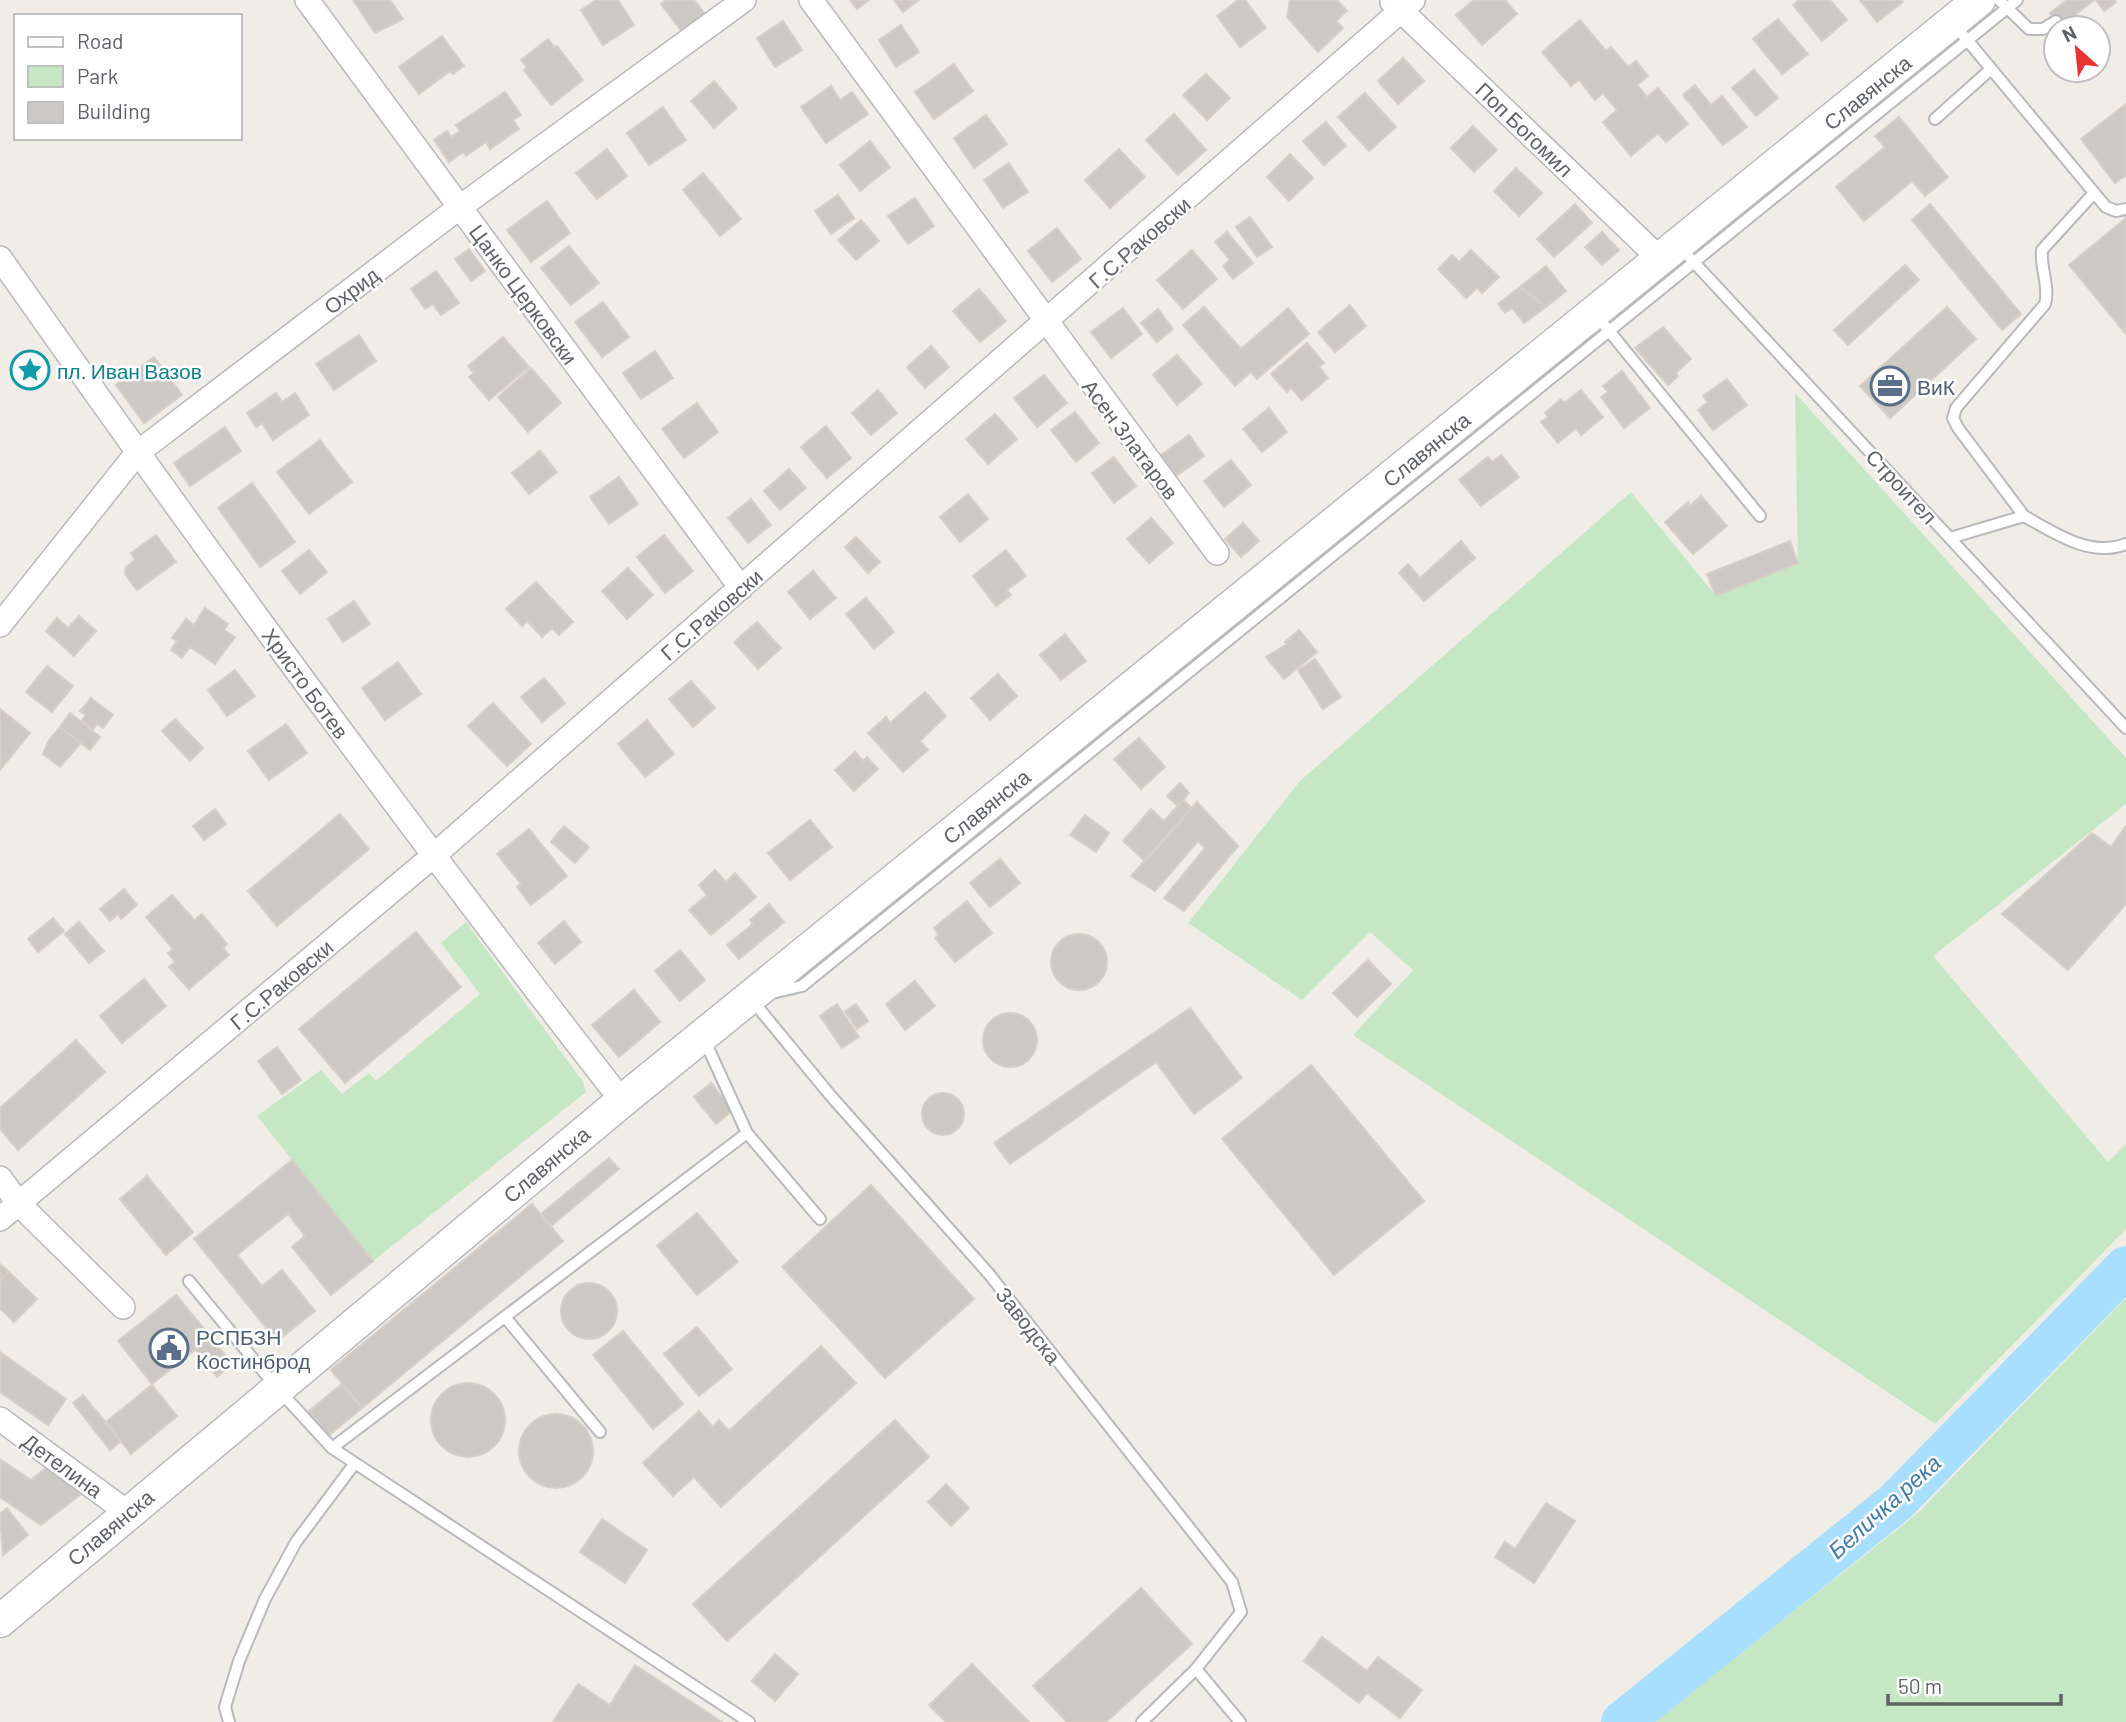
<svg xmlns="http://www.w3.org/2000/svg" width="2126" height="1722" font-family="Barlow,sans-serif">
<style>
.green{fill:#c6e7c3}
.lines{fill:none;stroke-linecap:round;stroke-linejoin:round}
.river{stroke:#a8dfff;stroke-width:42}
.building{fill:#ccc8c4;stroke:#d5cfc5;stroke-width:2}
.lane-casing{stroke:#b7b9bd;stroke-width:14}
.street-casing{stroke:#b7b9bd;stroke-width:26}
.secondary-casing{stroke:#b8bbc0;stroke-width:35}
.lane{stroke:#fff;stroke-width:10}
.street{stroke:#fff;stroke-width:23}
.secondary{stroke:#fff;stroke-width:32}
.labels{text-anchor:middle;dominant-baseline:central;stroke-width:5;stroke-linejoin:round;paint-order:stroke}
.street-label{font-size:21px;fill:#5e6267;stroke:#fff}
.culture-label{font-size:21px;fill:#0d838f;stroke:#fff;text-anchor:start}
.service-label{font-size:21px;fill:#4e5e75;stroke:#fff;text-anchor:start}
.water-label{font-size:23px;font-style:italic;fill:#407baa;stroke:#fff}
</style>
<rect width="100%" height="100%" fill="#f0ede6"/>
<path class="green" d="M1795 393 2126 758V804L1933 956 2108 1162 2126 1144V1229L1935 1424 1353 1035 1413 970 1370 932 1302 1000 1188 923 1300 781 1631 492 1716 596 1798 563Z
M466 922 583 1082 586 1092 373 1261 257 1116 321 1070 342 1094 369 1073 376 1081 480 994 441 943Z
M2126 1298V1722H1654L1918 1513Z"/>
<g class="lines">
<path class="river" d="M1622 1722 1896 1502 2126 1267"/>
</g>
<path class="building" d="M353 0H390L403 19 375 33Z
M596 0H618L634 25 603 45 581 10Z
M666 0H694L705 14 682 32 661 4Z
M850 0H869L857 9Z
M894 0H919L903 12Z
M1238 0H1245L1266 28 1240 47 1217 16Z
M1290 0H1337L1347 11 1336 21 1343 28 1318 52 1287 17Z
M1474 0H1505L1517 14 1482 45 1456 15Z
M1799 0H1830L1847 20 1822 41 1793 5Z
M1860 0H1901L1903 2 1877 22Z
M2067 0H2094L2060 26 2050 13Z
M2096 0H2115L2116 2 2104 11Z
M1778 19 1808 54 1782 74 1753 39Z
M1580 20 1606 51 1611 47 1628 67 1636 61 1648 76 1637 85 1647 97 1658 88 1688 124 1666 142 1658 133 1631 156 1603 122 1617 110 1603 93 1595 100 1579 80 1571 86 1542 52Z
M783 21 802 50 775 67 757 38Z
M901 25 919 52 896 67 879 40Z
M442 36 464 66 453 74 450 71 419 94 399 67Z
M548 39 555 48 557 46 583 80 551 105 524 70 527 67 521 60Z
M1403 58 1424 81 1398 104 1378 81Z
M954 64 973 91 934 119 915 92Z
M1754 70 1778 98 1756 116 1732 88Z
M1206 74 1230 98 1207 120 1183 95Z
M714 81 737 108 714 128 691 101Z
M1695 85 1711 105 1722 96 1747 127 1723 145 1683 95Z
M831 86 840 100 852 92 868 114 826 143 801 107Z
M505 92 521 115 513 120 519 129 490 149 486 142 466 156 463 152 449 162 434 140 447 131 451 137 460 131 456 125Z
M1365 93 1396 127 1369 151 1338 117Z
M2126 104V175L2115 183 2081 139Z
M663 107 686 140 649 165 627 133Z
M1174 114 1206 150 1178 175 1146 140Z
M986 115 1007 144 974 168 954 138Z
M1899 117 1948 177 1925 196 1912 181 1864 221 1836 187 1885 147 1875 136Z
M1326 122 1346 146 1324 165 1303 141Z
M1473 126 1497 150 1474 172 1451 148Z
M870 141 890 167 860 191 840 165Z
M607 149 627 176 597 199 576 173Z
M1119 149 1145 177 1110 208 1085 180Z
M1290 154 1313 178 1289 201 1267 177Z
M1009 163 1028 192 1003 208 984 180Z
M1516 168 1542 193 1519 216 1494 191Z
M703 173 741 219 720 236 683 190Z
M838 195 854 218 831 234 815 211Z
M915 198 934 226 908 244 888 216Z
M547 201 570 233 531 262 507 230Z
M1575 204 1592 223 1554 257 1537 239Z
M1930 204 2021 314 2002 330 1912 220Z
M1250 217 1272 247 1257 257 1236 227Z
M2126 218V334L2069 265Z
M861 220 879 241 856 260 838 240Z
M1057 228 1081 259 1052 282 1028 251Z
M1227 232 1253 263 1233 279 1223 266 1230 260 1215 242Z
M1602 232 1619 250 1602 265 1585 247Z
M569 246 599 283 571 305 541 268Z
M469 249 485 271 471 281 455 259Z
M1192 250 1217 279 1183 309 1157 280Z
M1471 250 1499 277 1482 293 1477 288 1466 298 1438 269 1452 255 1459 262Z
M1905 265 1919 280 1848 345 1834 330Z
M1546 266 1566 291 1546 307 1520 287Z
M436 271 459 303 441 315 433 304 425 309 411 289Z
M1520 287 1546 307 1524 323 1512 308 1505 313 1498 304Z
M979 289 1006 321 980 342 953 311Z
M603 302 629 337 602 357 575 322Z
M1350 305 1366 326 1335 352 1318 332Z
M1204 307 1241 349 1288 308 1309 334 1257 379 1251 372 1235 386 1183 325Z
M1947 307 1976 339 1890 418 1860 386Z
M1123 308 1142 334 1111 358 1091 332Z
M1158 309 1173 329 1157 342 1141 323Z
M1663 327 1691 359 1676 373 1678 376 1668 385 1635 348Z
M359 335 376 361 334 390 316 364Z
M503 337 529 367 489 400 469 377 474 373 468 366Z
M1307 343 1324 363 1319 367 1328 378 1302 400 1291 388 1287 392 1271 374Z
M931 346 949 367 925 388 907 367Z
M655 351 673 378 641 399 623 373Z
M1177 355 1202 384 1177 405 1153 375Z
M154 357 182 395 144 423 116 385Z
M531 368 561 403 528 432 498 397Z
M1622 371 1650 408 1624 428 1601 397 1608 392 1603 386Z
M1044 375 1067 403 1037 427 1014 398Z
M1727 379 1747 405 1713 430 1698 410 1708 402 1703 396Z
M878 390 897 413 871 435 852 413Z
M1581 390 1603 417 1581 435 1576 428 1558 443 1541 422 1548 417 1545 413 1561 399 1564 403Z
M276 393 282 402 295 393 309 415 273 440 262 423 256 427 247 413Z
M697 403 718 432 684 458 662 429Z
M1269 408 1287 432 1262 452 1243 429Z
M1075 412 1099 443 1076 462 1051 430Z
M995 414 1017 439 988 464 966 439Z
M826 426 851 458 827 478 801 447Z
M225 427 241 451 190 486 174 463Z
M1189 435 1204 456 1176 476 1161 455Z
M320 440 352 482 309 514 277 472Z
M540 451 557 472 529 494 512 473Z
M1501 455 1519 477 1481 506 1459 480 1488 457 1492 462Z
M1114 457 1136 486 1114 503 1092 473Z
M1231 460 1251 485 1224 507 1204 481Z
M789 469 806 488 780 510 764 491Z
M619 477 638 504 609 524 590 497Z
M252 483 295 542 260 567 218 508Z
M968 494 988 519 960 542 940 517Z
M1701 496 1727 526 1693 554 1665 522 1688 502 1690 506Z
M751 499 771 525 748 543 728 518Z
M1151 518 1173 543 1149 563 1127 539Z
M1243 523 1259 541 1241 557 1225 539Z
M156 535 176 562 137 590 125 574 126 567 135 560 131 553Z
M664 535 693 571 665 593 637 557Z
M856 537 880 562 868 573 845 547Z
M1461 541 1475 558 1424 601 1399 573 1408 564 1420 578Z
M1790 541 1798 563 1716 596 1707 574Z
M309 550 327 572 300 594 282 571Z
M1006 550 1026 576 1007 590 1011 595 996 606 973 576Z
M628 568 653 595 627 619 602 591Z
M813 571 836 598 810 619 788 592Z
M536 582 573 622 559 635 552 628 542 637 527 621 522 626 506 609Z
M866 598 894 632 874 649 846 614Z
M354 601 370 624 343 642 328 619Z
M205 608 228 624 224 630 235 637 215 664 190 647 182 658 171 650 177 641 172 638 186 619 194 625Z
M79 616 96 631 74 656 46 631 57 618 68 628Z
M757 622 781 648 758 669 734 642Z
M1299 630 1317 652 1284 679 1266 657 1287 644 1285 642Z
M1065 634 1086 661 1061 680 1040 655Z
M1315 659 1341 697 1323 709 1298 670Z
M398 662 421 694 385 720 362 688Z
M47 666 73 686 52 712 26 692Z
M235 670 255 696 227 716 208 690Z
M998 674 1017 696 990 720 971 698Z
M544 678 565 703 542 722 521 697Z
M691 681 715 708 693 727 669 699Z
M925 692 946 716 920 741 928 750 903 772 868 733 886 717 890 723Z
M91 698 113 715 103 728 97 724 93 729 82 720 86 715 80 711Z
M493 703 531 744 507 766 468 726Z
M0 709 30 733 0 770Z
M70 713 100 737 90 750 60 727Z
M175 719 203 748 190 761 162 731Z
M647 720 674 754 645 777 618 744Z
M286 724 307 753 269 780 248 751Z
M60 727 81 743 60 767 43 754 49 740Z
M1139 738 1165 767 1141 789 1114 759Z
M855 752 863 761 867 757 878 769 854 791 835 770Z
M1180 783 1189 793 1178 806 1167 796Z
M1183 800 1192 808 1145 861 1123 841 1151 809 1164 821Z
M1197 802 1238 846 1184 911 1164 898 1205 848 1198 841 1155 891 1131 876Z
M215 809 226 824 204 840 193 826Z
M340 814 369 849 277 926 248 891Z
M1085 815 1109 833 1096 852 1070 835Z
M810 820 832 847 790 880 768 853Z
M564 826 589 847 575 863 551 842Z
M2126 826V904L2068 970 2002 914 2092 833 2111 847Z
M529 829 567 876 531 905 517 887 521 884 497 854Z
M1000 859 1020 883 990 907 970 883Z
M715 870 726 882 735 873 756 897 711 935 689 910 707 895 699 885Z
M124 889 137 905 121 919 118 914 110 921 100 909Z
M172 895 194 920 202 914 227 944 223 948 229 955 189 989 169 967 175 962 168 953 173 949 146 917Z
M967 901 992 933 955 962 935 938 939 935 934 928Z
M769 904 784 922 739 959 727 945 753 924 750 920Z
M53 918 64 931 38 952 28 939Z
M564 921 581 942 555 964 538 943Z
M79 922 104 951 89 963 65 934Z
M416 932 461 987 345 1083 299 1029Z
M1051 962a28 28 0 1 1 56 0a28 28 0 1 1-56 0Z
M680 950 705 980 680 1001 655 971Z
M1368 960 1391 984 1357 1017 1333 993Z
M144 979 166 1006 122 1043 100 1016Z
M915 981 935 1006 905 1030 886 1004Z
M634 990 660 1022 619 1057 592 1025Z
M837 1004 859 1037 842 1048 820 1016Z
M856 1004 868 1021 857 1029 845 1011Z
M1190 1008 1242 1078 1194 1114 1156 1062 1010 1164 994 1143Z
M983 1040a27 27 0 1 1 54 0a27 27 0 1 1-54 0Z
M76 1040 105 1072 18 1150 0 1129V1108Z
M277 1047 301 1080 282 1094 258 1061Z
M1311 1065 1424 1201 1334 1275 1222 1139Z
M711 1083 733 1110 716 1124 694 1097Z
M922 1114a21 21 0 1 1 42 0a21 21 0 1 1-42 0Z
M609 1158 619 1169 551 1226 541 1214Z
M292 1160 373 1261 331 1295 292 1247 305 1236 288 1214 237 1255 262 1286 282 1270 315 1311 277 1341 194 1239Z
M147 1176 193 1232 166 1255 120 1199Z
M871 1185 974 1299 885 1378 782 1267Z
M532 1204 563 1241 362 1408 331 1370Z
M697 1213 738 1262 697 1295 657 1246Z
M0 1264 9 1272 0 1281Z
M9 1272 37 1299 14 1322 0 1308V1281Z
M561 1311a28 28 0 1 1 56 0a28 28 0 1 1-56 0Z
M176 1295 211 1337 152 1384 118 1341Z
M697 1327 732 1369 699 1396 664 1354Z
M623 1331 683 1404 653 1429 593 1355Z
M211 1337 232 1364 217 1377 195 1349Z
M821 1346 856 1383 721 1507 694 1477 673 1496 643 1463 699 1411 713 1427 719 1420 729 1431Z
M0 1352 66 1399 48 1425 0 1392Z
M431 1420a37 37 0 1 1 74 0a37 37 0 1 1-74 0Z
M342 1384 362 1408 329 1435 309 1411Z
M152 1385 177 1416 131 1454 106 1422Z
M83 1395 121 1441 110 1450 73 1403Z
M519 1451a37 37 0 1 1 74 0a37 37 0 1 1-74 0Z
M895 1420 929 1457 727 1641 693 1604Z
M0 1459 31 1480 47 1467 65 1479 80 1495 41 1525 0 1497Z
M946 1484 969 1508 951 1526 928 1502Z
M1546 1503 1575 1521 1534 1583 1495 1557 1505 1542 1515 1549Z
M7 1508 28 1535 3 1555 0 1514Z
M602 1519 647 1550 625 1583 580 1552Z
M1141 1588 1192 1644 1106 1722H1067L1033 1686Z
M1322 1637 1367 1671 1378 1657 1422 1690 1400 1718 1367 1693 1359 1703 1304 1661Z
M775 1654 798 1674 775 1701 752 1681Z
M972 1664 1029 1722H946L929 1705Z
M635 1665 722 1722H553L578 1684 610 1705Z"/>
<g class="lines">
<defs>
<path id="lane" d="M1999 0 2029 29H2043L2056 21
M1963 35 2106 207 2116 211 2126 209
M1935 119 1991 69
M1690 258 2126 728
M1605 326 1760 516
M2024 516 1958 428 1953 418 1956 408 2045 304C2050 287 2040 268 2042 250L2094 193
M1950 538 2024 516C2055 533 2090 558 2126 544
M772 993 802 986 2017 0
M752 1000 830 1095 989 1274 1232 1582 1241 1612 1196 1669
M747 1133 820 1219
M189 1281 277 1388 332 1448 749 1722
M505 1317 600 1432
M332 1448 747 1133 704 1039
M229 1722 225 1707 239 1661 265 1599 296 1542 355 1463
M1142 1722 1196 1669 1240 1722"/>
<path id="street" d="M307 0 741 588
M811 0 1217 553
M1392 2 1660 259
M0 258C201 544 407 825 622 1101
M0 625 137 453 460 207 744 0
M0 1178 19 1204 123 1307
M0 1219 432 857 1413 0
M0 1419 127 1512"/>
<path id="secondary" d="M0 1621 622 1101 1979 0"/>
</defs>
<use href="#lane" class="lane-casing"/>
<use href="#street" class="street-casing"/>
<use href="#secondary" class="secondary-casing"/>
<use href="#lane" class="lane"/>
<use href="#street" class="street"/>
<use href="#secondary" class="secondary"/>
</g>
<defs>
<symbol id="sight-ring" viewBox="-11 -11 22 22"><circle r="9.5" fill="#fff" stroke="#0f9aa8" stroke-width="1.5"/><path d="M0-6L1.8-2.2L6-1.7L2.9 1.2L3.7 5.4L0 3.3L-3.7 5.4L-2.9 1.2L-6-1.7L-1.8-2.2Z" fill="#0f9aa8"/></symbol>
<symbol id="office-ring" viewBox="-11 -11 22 22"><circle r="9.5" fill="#fff" stroke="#5c6f8a" stroke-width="1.5"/><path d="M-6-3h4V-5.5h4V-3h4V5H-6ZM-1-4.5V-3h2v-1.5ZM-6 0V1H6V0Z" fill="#5c6f8a"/></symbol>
<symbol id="civic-ring" viewBox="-11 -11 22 22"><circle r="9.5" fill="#fff" stroke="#5c6f8a" stroke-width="1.5"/><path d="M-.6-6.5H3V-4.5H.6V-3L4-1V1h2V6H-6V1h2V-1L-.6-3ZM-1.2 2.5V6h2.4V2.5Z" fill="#5c6f8a"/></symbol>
</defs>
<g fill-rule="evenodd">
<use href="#sight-ring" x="8" y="348" width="44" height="44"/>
<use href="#office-ring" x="1868" y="364" width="44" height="44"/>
<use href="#civic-ring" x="147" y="1326" width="44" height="44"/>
</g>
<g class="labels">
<g class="street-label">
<text transform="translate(1867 92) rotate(-39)">Славянска</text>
<text transform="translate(1525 129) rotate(44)">Поп Богомил</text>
<text transform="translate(1139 242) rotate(-41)">Г.С.Раковски</text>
<text transform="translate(351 290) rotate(-37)">Охрид</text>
<text transform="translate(524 294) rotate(54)">Цанко Церковски</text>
<text transform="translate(1131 439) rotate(53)">Асен Златаров</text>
<text transform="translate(1426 449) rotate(-39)">Славянска</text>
<text transform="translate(1902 486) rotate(47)">Строител</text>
<text transform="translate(711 614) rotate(-41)">Г.С.Раковски</text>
<text transform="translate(306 683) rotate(54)">Христо Ботев</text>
<text transform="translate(986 806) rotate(-39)">Славянска</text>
<text transform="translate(281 984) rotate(-40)">Г.С.Раковски</text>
<text transform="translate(546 1164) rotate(-40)">Славянска</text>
<text transform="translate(1029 1325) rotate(52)">Заводска</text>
<text transform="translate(63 1465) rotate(36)">Детелина</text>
<text transform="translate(110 1527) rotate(-40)">Славянска</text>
</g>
<g class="culture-label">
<text x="57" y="370">пл. Иван Вазов</text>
</g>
<g class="service-label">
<text x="1917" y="386">ВиК</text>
<text x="196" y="1336">РСПБЗН<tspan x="196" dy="24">Костинброд</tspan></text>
</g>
<g class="water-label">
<text transform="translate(1884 1506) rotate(-42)">Беличка река</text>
</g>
</g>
<rect x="14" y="14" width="228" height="126" fill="#ffffff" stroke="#bfc0c2" stroke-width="2"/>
<rect x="28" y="37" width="35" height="10" fill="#ffffff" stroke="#bfc0c2" stroke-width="2"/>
<text x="77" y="49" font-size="21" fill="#5e6267">Road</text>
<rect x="28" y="66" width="35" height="21" fill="#c6e7c3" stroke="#bfc0c2" stroke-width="2"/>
<text x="77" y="84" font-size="21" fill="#5e6267">Park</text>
<rect x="28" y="102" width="35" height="21" fill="#ccc8c4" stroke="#bfc0c2" stroke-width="2"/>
<text x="77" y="119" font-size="21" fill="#5e6267">Building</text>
<g transform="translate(2077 49) rotate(333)"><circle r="33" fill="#ffffff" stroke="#bfc0c2" stroke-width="2"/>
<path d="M0-5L12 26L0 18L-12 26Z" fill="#ea3433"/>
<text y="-10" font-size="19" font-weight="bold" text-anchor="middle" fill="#5e6267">N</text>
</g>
<path d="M1888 1694v10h173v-10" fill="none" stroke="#5e6267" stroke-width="3.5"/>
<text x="1898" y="1694" font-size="21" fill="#5e6267" stroke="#ffffff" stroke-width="5" paint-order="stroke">50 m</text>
</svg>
